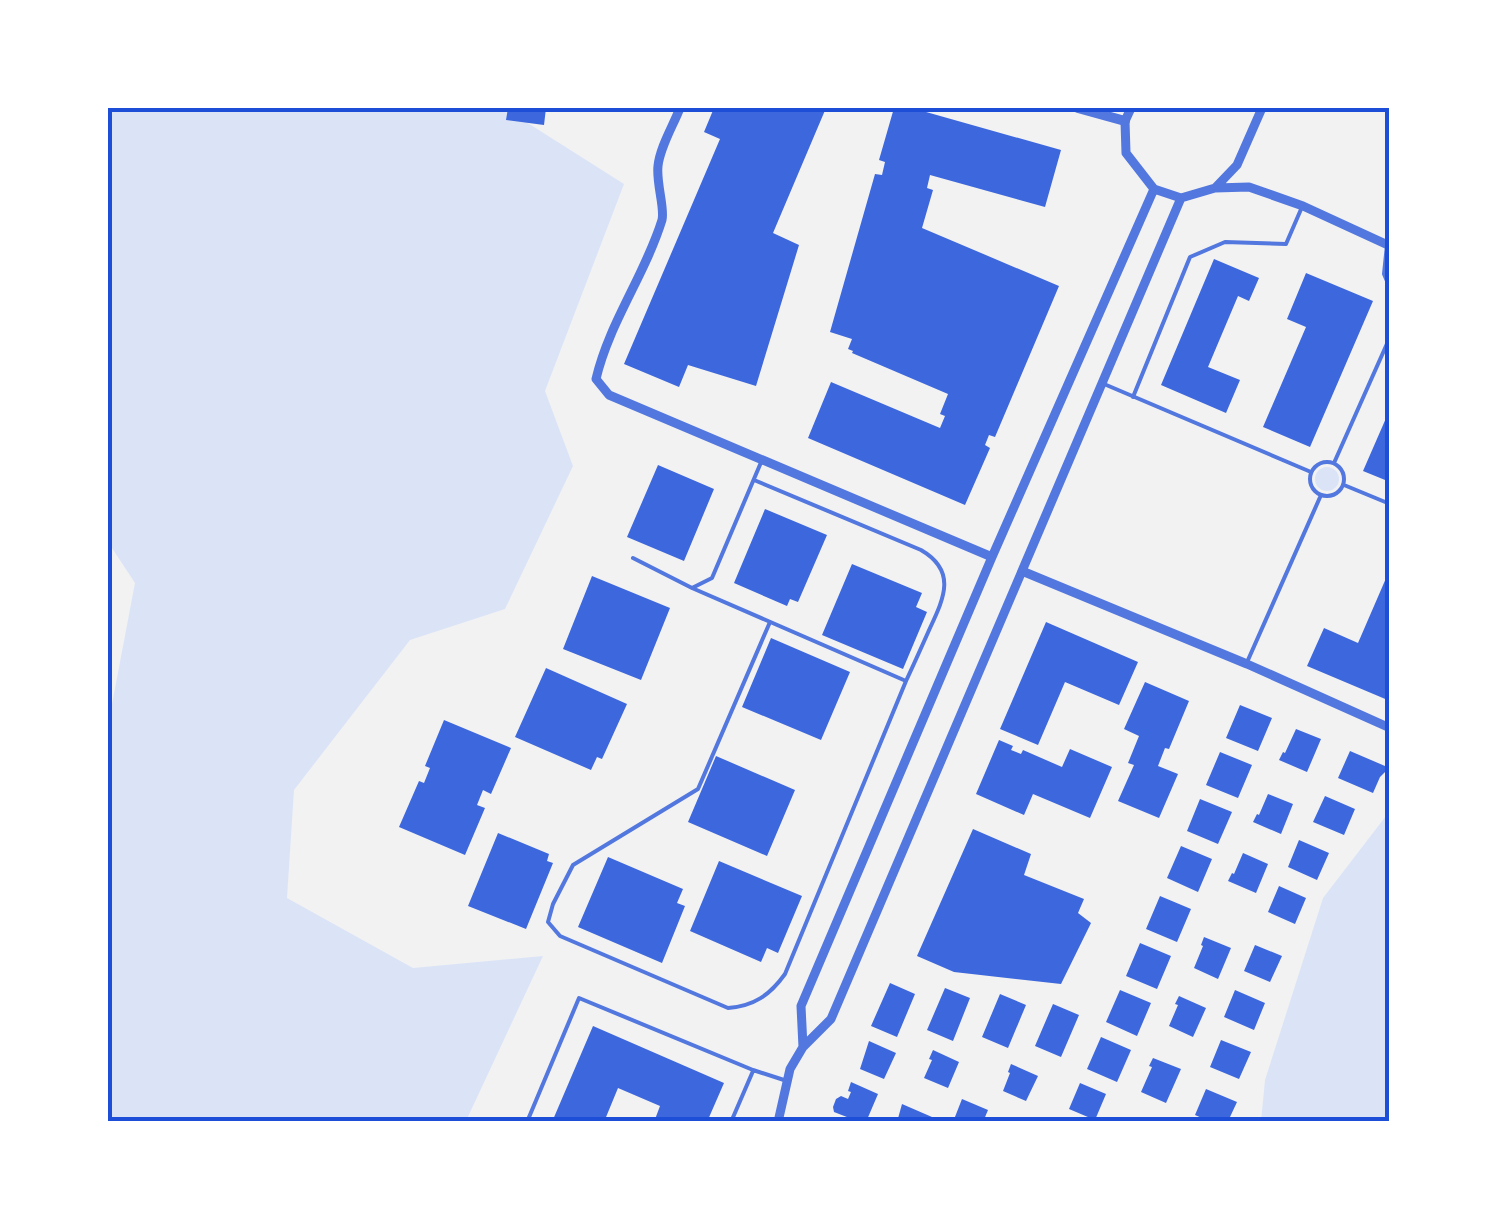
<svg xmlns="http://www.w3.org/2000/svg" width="1497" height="1229" font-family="Inter,sans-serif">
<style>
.green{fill:#dbe4f7}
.building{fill:#3d67dc}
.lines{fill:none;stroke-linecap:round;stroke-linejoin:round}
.service{stroke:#5277de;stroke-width:4}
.minor{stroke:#5277de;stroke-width:9}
.tertiary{stroke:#5277de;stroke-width:10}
.neatline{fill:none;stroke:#1d4ed8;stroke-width:4}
</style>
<rect width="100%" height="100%" fill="#f2f2f2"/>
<path class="green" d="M108 108H504L624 184 545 391 573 466 505 609 410 640 294 790 287 898 413 968 543 956 466 1121H108V725L135 583 108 542Z
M1315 479a12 12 0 1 1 24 0a12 12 0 1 1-24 0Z
M1389 812V1121H1261L1265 1080 1323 898Z"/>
<path class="building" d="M508 108H546L544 125 506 120Z
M714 108H826L773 233 799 245 756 386 688 365 679 387 624 364 720 139 704 132Z
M894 108H912L1061 150 1045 207 930 175 927 188 933 190 922 228 1059 286 995 437 989 435 985 445 990 448 965 505 808 438 831 382 940 428 945 416 940 414 948 394 852 353 853 351 848 349 852 339 830 332 875 174 882 175 885 162 879 160Z
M1214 259 1259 278 1249 301 1238 296 1208 367 1240 380 1226 413 1161 385Z
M1306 273 1373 301 1310 447 1263 427 1306 327 1287 319Z
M1390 409V482L1363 471Z
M658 465 714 489 684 561 627 537Z
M765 509 827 535 798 602 790 599 787 606 734 583Z
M852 564 922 593 916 607 927 612 903 669 822 635Z
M1390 569V701L1307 666 1324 628 1358 643Z
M592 576 670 608 641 680 563 649Z
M1046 622 1138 662 1119 705 1065 682 1038 745 1000 729Z
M771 638 850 672 821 740 742 707Z
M546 668 627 704 602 759 597 757 591 770 515 737Z
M1145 682 1189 701 1169 749 1165 748 1158 766 1178 774 1159 818 1118 801 1134 765 1128 763 1139 736 1124 729Z
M1240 705 1272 718 1258 751 1226 738Z
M444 720 511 748 491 794 483 790 477 805 485 808 465 855 399 827 419 781 424 783 430 768 425 766Z
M1296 729 1321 739 1307 772 1279 760 1283 752 1285 753Z
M999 740 1013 746 1011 750 1021 754 1023 750 1062 767 1070 749 1112 767 1090 818 1033 794 1024 815 976 794Z
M1350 751 1385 766 1386 771 1380 777 1373 793 1338 778Z
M1220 752 1252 765 1238 798 1206 785Z
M716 756 795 790 767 856 688 822Z
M1268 794 1293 804 1281 834 1253 822 1257 814 1259 815Z
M1325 796 1355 809 1344 835 1313 822Z
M1200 799 1232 812 1218 844 1187 831Z
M973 829 1031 854 1024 875 1084 899 1078 913 1091 923 1061 984 954 972 917 956Z
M498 833 549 854 547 861 553 863 526 929 468 906Z
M1299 840 1329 853 1317 880 1288 867Z
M1181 846 1212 859 1198 892 1167 878Z
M1243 853 1268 864 1256 893 1228 881 1232 873 1234 874Z
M608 857 683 889 677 903 685 906 662 963 578 927Z
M719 861 802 896 778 953 767 948 761 962 690 931Z
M1279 886 1306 898 1295 924 1268 912Z
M1160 896 1191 909 1177 942 1146 929Z
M1204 937 1231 948 1218 979 1194 968 1203 946 1201 945Z
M1140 943 1171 956 1157 989 1126 976Z
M1255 945 1282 956 1270 982 1244 971Z
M890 983 915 994 897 1037 871 1026Z
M945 988 970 998 953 1041 927 1030Z
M1120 990 1151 1003 1137 1036 1106 1022Z
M1235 990 1265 1003 1254 1030 1224 1017Z
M1000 994 1026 1005 1008 1048 982 1037Z
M1179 996 1206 1008 1193 1037 1169 1026 1178 1005 1175 1004Z
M1053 1004 1079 1015 1061 1057 1035 1046Z
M593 1026 724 1083 707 1122H654L660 1106 618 1088 604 1122H552Z
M1101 1037 1131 1050 1117 1082 1087 1069Z
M1221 1040 1251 1052 1239 1079 1210 1067Z
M869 1041 896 1053 884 1079 860 1069Z
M933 1050 959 1062 948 1088 924 1078 932 1060 929 1059Z
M1153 1058 1181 1069 1166 1103 1141 1092 1152 1067 1149 1066Z
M1011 1064 1038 1076 1026 1101 1003 1091 1010 1073 1008 1072Z
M851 1082 878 1094 866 1122H851L852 1119 834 1112 833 1107 836 1099 841 1096 848 1099 851 1092 848 1091Z
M1080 1083 1106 1094 1095 1120 1069 1109Z
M1206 1089 1237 1102 1230 1117 1236 1122H1211L1195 1115Z
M962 1099 988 1110 983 1122H953Z
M902 1104 932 1117 930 1122H897Z"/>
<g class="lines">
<path class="service" d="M1387 245 1384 274 1390 288
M1104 384 1311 472
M1133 397 1190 257 1225 242 1286 244 1302 207
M1310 479a17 17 0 1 1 34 0a17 17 0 1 1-34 0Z
M1334 463 1390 337
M1344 485 1390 504
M633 558 692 588 712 578 762 460
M692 588 906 681C914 664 922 646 930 628 944 598 957 571 921 550L754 480
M770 622 698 789 573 865 553 904 548 922 560 936 728 1008C754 1006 770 995 785 974L906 681
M1248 660 1321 495
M527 1122 579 998 753 1070 784 1080
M731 1122 753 1071"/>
<path class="minor" d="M680 108C673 126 660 147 658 166 656 183 665 208 662 220 645 275 609 323 596 379L609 395 992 557
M1131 108 1125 121 1126 153 1154 189 1181 198 1215 188 1237 165 1262 108
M1215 188 1249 187 1303 206 1390 246
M1022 571 1247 664 1390 728
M803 1047 801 1006 992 557 1154 189
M778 1122 790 1069 803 1047 831 1019 1181 198"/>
<path class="tertiary" d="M1078 108 1125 121"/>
</g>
<rect width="1497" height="1229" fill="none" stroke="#ffffff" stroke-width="220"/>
<rect x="110" y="110" width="1277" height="1009" class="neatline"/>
</svg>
